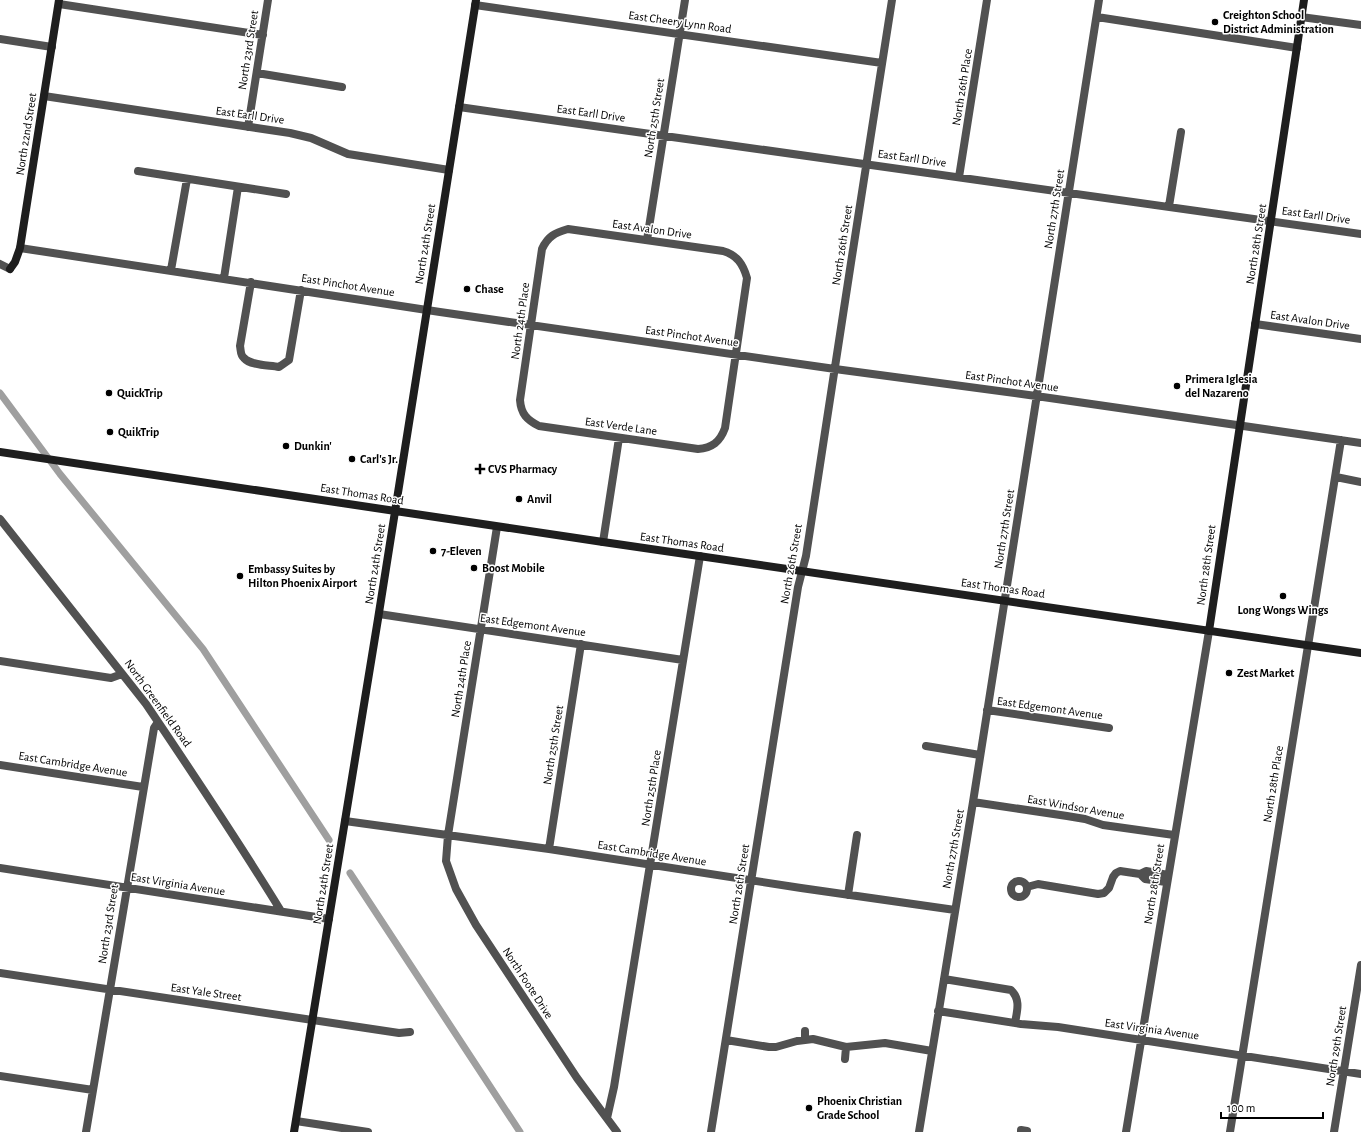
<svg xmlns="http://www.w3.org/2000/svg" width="1361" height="1132" font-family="'Alegreya Sans',sans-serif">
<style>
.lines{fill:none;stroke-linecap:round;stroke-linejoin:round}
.canal{stroke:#9f9f9f;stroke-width:7}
.street{stroke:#515151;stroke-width:8}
.secondary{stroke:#1e1e1e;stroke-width:8}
.poi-dot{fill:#000;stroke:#fff;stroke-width:1.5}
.labels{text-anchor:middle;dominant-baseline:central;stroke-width:3;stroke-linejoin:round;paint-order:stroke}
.poi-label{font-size:12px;font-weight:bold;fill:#000;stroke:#fff;text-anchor:start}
.street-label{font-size:12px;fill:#000;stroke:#fff}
</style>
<rect width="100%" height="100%" fill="#fff"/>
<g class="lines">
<path class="canal" d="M0 393 60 474 203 649 329 840
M350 873 520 1132"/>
<path class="street" d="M59 4 263 35
M475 5 882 63
M1097 17 1297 48
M1301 17 1361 25
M0 39 52 47
M257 73 342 87
M44 96 290 133 311 138 348 154 449 170
M459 107 1361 234
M248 127 268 0
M138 171 286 194
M959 177 987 0
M1169 206 1181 132
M568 229 723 251C737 255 743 264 747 278L725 428C720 442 712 448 698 449L539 426C527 420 521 414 520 400L542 249C548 236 555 233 568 229Z
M647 240 685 0
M20 248 440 312 835 369 1036 396 1361 443
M0 264 10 269
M171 270 187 179
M224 278 238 187
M251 282 240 346C241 350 240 355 244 358 251 366 269 365 279 367L289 360 301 290
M1255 324 1361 339
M1336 477 1361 482
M0 519 146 704C192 772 238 841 281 911
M497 527 448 835 446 861 456 889 476 925 577 1078 617 1132
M603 542 619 438
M379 614 683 660
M0 661 111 678 122 674
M987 710 1109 728
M926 746 980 755
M0 765 143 787
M973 802 1067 816 1085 819 1103 825 1174 835
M345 821 549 849 801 888 955 910
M549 849 581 644
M0 868 329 919
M1140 874 1146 871 1168 875
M1011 889a8 8 0 1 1 16 0a8 8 0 1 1-16 0Z
M1027 887 1038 884 1098 894 1104 893 1109 888 1113 877 1116 873 1120 871 1140 874 1145 879 1166 882
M848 895 857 835
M0 973 399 1033 410 1032
M944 979 1011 990C1021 1000 1017 1011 1015 1023
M938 1011 1021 1024 1058 1027 1361 1074
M805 1031V1040
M726 1040 769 1047H776L797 1041 813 1039 846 1047 885 1043 932 1051
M845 1059 846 1047
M0 1076 93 1090
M607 1118 614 1087 700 556
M296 1121 368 1132
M86 1132 154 728 158 722
M711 1132 798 587 806 556C834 371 863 185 892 0
M919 1132 973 802 1099 0
M1021 1132V1130L1027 1131
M1126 1132 1209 631
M1230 1132 1341 440
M1334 1132 1361 965"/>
<path class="secondary" d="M10 269 15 262 20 248 59 0
M0 452 603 542 1361 653
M1209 631 1304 0
M294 1132 378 619 476 0"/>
</g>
<g class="poi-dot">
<circle cx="1215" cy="22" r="4"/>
<circle cx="467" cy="289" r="4"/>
<circle cx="1177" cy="386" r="4"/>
<circle cx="109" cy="393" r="4"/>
<circle cx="110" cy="432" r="4"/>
<circle cx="286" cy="446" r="4"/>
<circle cx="352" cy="459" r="4"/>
<path d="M478 463h4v4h4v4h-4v4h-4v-4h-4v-4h4z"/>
<circle cx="519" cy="499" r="4"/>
<circle cx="433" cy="551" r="4"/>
<circle cx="474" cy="568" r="4"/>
<circle cx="240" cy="576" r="4"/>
<circle cx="1283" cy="596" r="4"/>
<circle cx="1229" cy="673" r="4"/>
<circle cx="809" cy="1108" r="4"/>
</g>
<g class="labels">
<g class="poi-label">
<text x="1223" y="15">Creighton School<tspan x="1223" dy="14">District Administration</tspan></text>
<text x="475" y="289">Chase</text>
<text x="1185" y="379">Primera Iglesia<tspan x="1185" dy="14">del Nazareno</tspan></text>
<text x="117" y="393">QuickTrip</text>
<text x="118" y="432">QuikTrip</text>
<text x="294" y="446">Dunkin'</text>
<text x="360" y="459">Carl's Jr.</text>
<text x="488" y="469">CVS Pharmacy</text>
<text x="527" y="499">Anvil</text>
<text x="441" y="551">7-Eleven</text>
<text x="482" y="568">Boost Mobile</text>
<text x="248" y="569">Embassy Suites by<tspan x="248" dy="14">Hilton Phoenix Airport</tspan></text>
<text x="1283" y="610" text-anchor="middle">Long Wongs Wings</text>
<text x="1237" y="673">Zest Market</text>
<text x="817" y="1101">Phoenix Christian<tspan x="817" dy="14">Grade School</tspan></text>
</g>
<g class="street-label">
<text transform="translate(680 22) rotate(8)">East Cheery Lynn Road</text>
<text transform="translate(248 50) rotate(-81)">North 23rd Street</text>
<text transform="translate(962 87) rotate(-81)">North 26th Place</text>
<text transform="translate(591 113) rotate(8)">East Earll Drive</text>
<text transform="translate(250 115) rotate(8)">East Earll Drive</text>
<text transform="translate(654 118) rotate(-81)">North 25th Street</text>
<text transform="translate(26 134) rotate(-81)">North 22nd Street</text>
<text transform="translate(912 158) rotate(8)">East Earll Drive</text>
<text transform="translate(1054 209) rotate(-81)">North 27th Street</text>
<text transform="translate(1316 215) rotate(8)">East Earll Drive</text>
<text transform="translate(652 229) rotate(8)">East Avalon Drive</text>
<text transform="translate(425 244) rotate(-81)">North 24th Street</text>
<text transform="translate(1256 244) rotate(-81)">North 28th Street</text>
<text transform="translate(842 245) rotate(-81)">North 26th Street</text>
<text transform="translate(348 285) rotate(9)">East Pinchot Avenue</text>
<text transform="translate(1310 320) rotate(8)">East Avalon Drive</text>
<text transform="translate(520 321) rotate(-82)">North 24th Place</text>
<text transform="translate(692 336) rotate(8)">East Pinchot Avenue</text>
<text transform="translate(1012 381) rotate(8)">East Pinchot Avenue</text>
<text transform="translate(621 426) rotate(8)">East Verde Lane</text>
<text transform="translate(362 494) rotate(9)">East Thomas Road</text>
<text transform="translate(1004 529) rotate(-81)">North 27th Street</text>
<text transform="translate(682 542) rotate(8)">East Thomas Road</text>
<text transform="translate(375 564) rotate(-81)">North 24th Street</text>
<text transform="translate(791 564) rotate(-80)">North 26th Street</text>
<text transform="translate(1206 565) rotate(-82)">North 28th Street</text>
<text transform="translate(1003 588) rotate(8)">East Thomas Road</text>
<text transform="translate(533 625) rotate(8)">East Edgemont Avenue</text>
<text transform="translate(461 679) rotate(-81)">North 24th Place</text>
<text transform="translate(158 703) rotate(54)">North Greenfield Road</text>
<text transform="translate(1050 708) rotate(8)">East Edgemont Avenue</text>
<text transform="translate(553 745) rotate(-81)">North 25th Street</text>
<text transform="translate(73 764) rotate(9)">East Cambridge Avenue</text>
<text transform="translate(1273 784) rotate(-81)">North 28th Place</text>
<text transform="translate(651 788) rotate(-81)">North 25th Place</text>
<text transform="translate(1076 807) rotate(10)">East Windsor Avenue</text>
<text transform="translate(953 849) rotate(-80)">North 27th Street</text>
<text transform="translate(652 853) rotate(9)">East Cambridge Avenue</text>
<text transform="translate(178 884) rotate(9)">East Virginia Avenue</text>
<text transform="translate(323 884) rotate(-81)">North 24th Street</text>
<text transform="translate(739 884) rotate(-81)">North 26th Street</text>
<text transform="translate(1154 884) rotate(-81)">North 28th Street</text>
<text transform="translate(108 924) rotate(-81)">North 23rd Street</text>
<text transform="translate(528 983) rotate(57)">North Foote Drive</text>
<text transform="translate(206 992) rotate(8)">East Yale Street</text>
<text transform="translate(1152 1029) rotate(8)">East Virginia Avenue</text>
<text transform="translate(1336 1046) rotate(-81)">North 29th Street</text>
</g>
</g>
<path d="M1221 1112v6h102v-6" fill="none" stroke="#000000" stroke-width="2"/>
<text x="1227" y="1112" font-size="12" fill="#000000" stroke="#ffffff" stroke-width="3" paint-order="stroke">100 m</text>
</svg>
